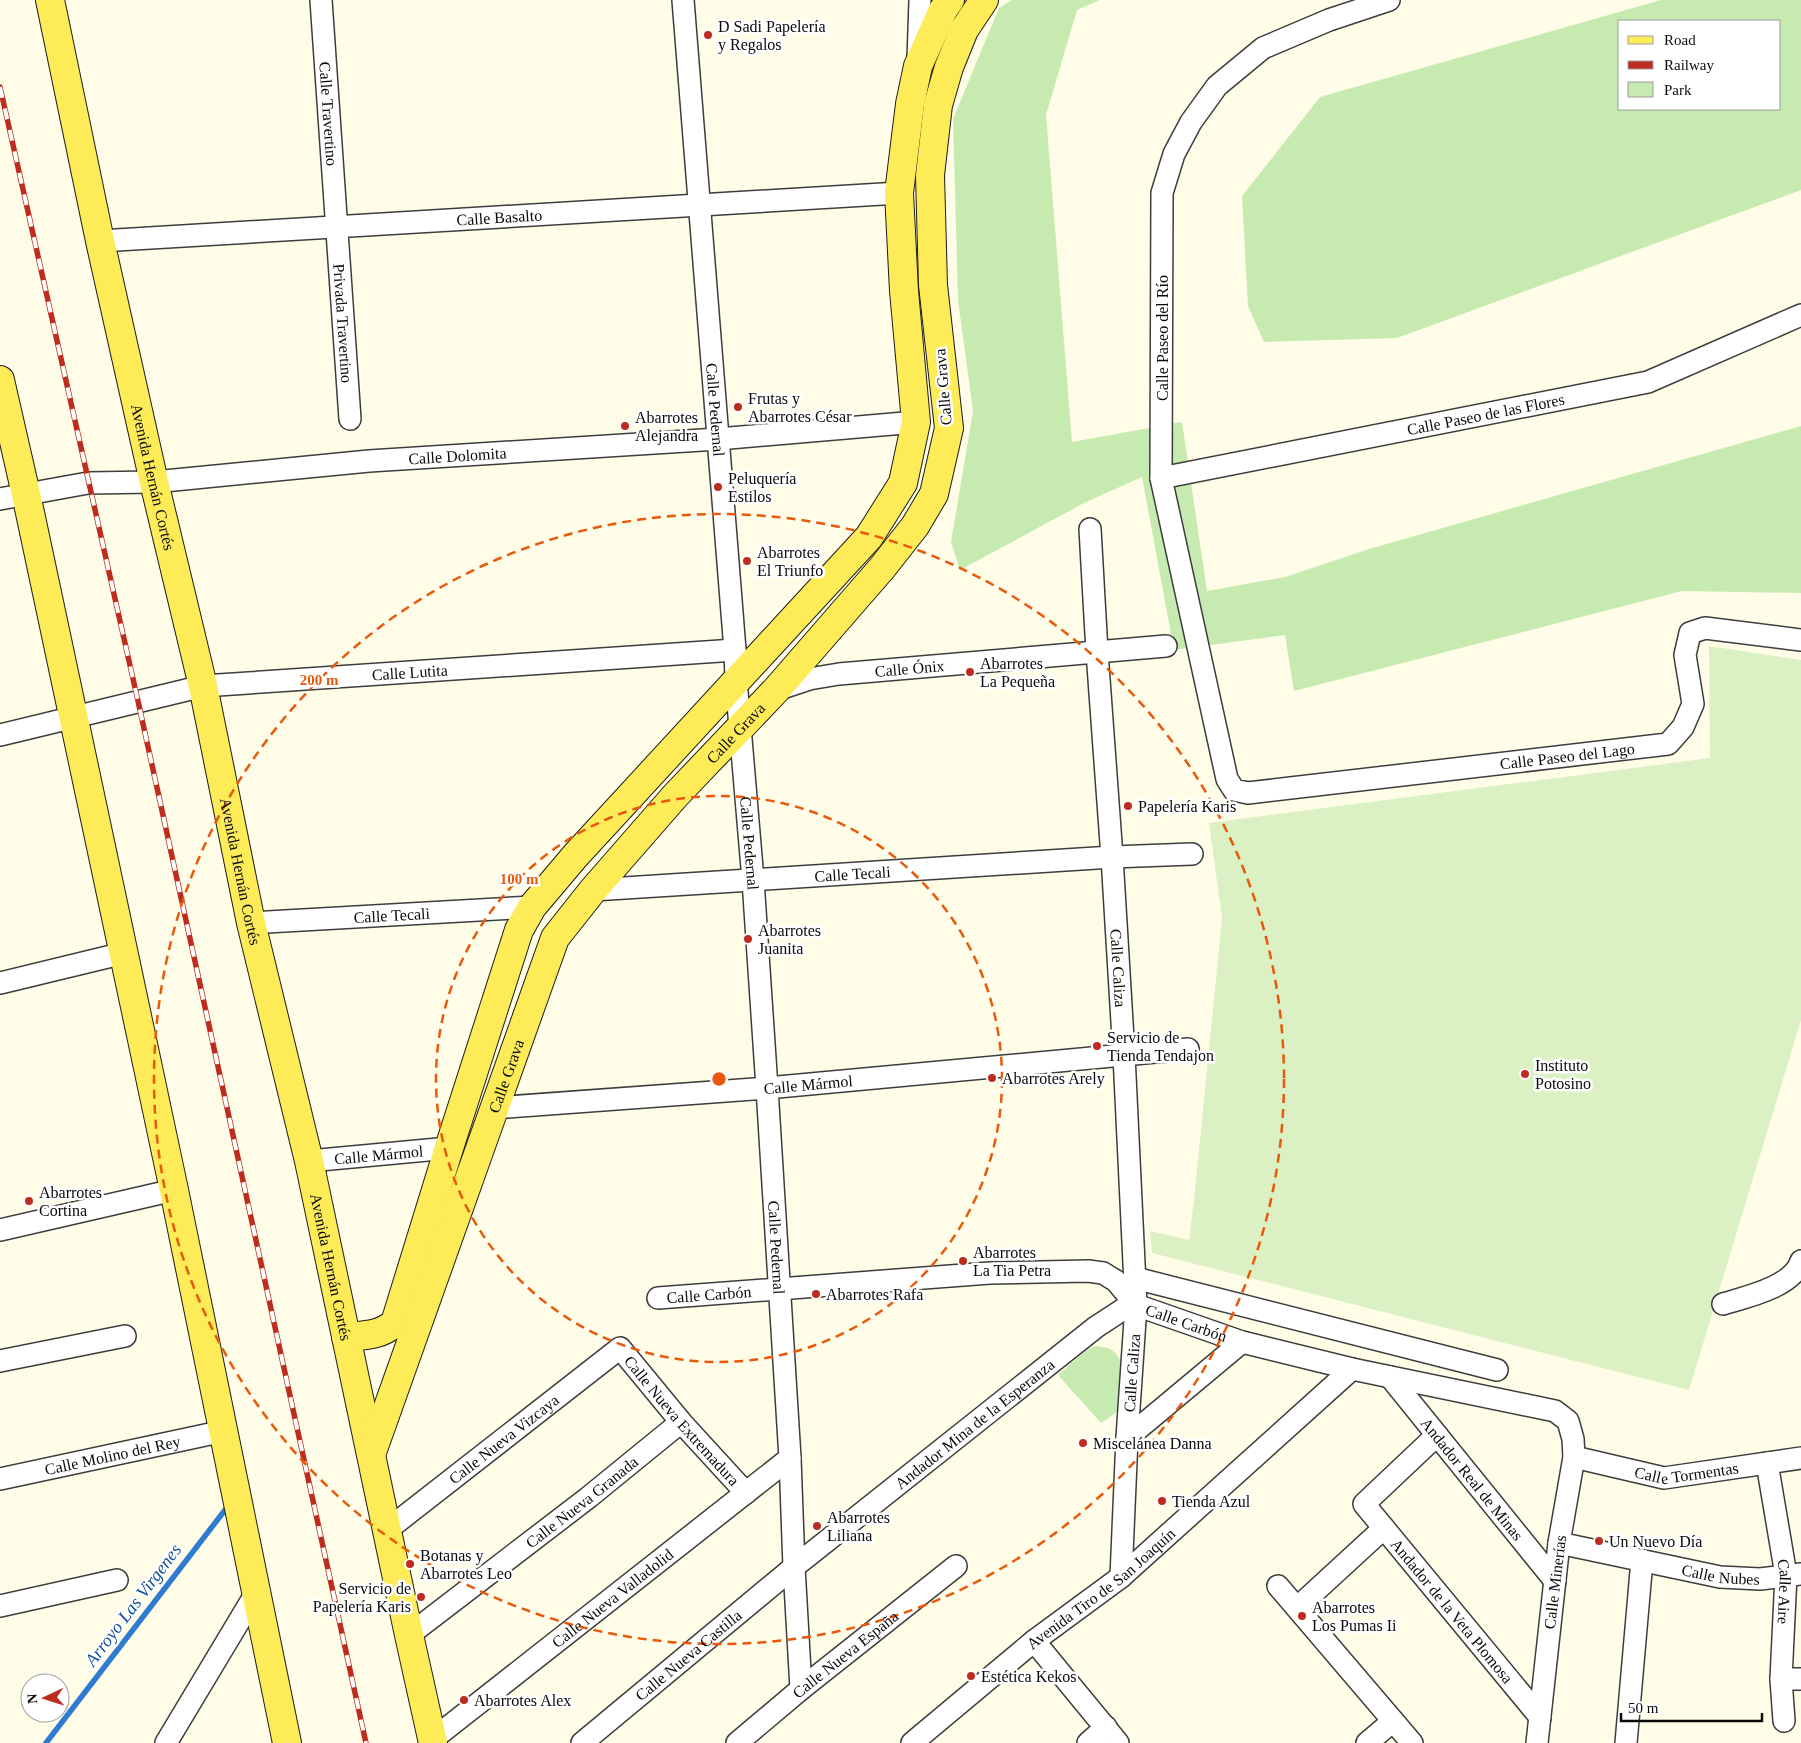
<svg xmlns="http://www.w3.org/2000/svg" width="1801" height="1743" font-family="'Times New Roman',serif">
<style>
.green{fill:#c7eab0;fill-rule:evenodd}
.pitch{fill:#dbf1c3}
.lines{fill:none;stroke-linecap:round;stroke-linejoin:round}
.stream{stroke:#2f7bd2;stroke-width:5.5}
.minor-casing{stroke:#3d3d3d;stroke-width:24}
.major-casing{stroke:#1b1b1b;stroke-width:30}
.minor{stroke:#fff;stroke-width:21}
.major{stroke:#feeb58;stroke-width:28}
.rail-casing{stroke:#be2c1f;stroke-width:5.5}
.rail{stroke:#fff;stroke-width:4;stroke-dasharray:11;stroke-linecap:butt}
.ring{fill:none;stroke:#e8590c;stroke-width:2.5;stroke-dasharray:9 6}
.poi-dot{fill:#be2c1f;stroke:#fff;stroke-width:2}
.labels{text-anchor:middle;dominant-baseline:central;stroke-width:5;stroke-linejoin:round;paint-order:stroke}
.poi-label{font-size:16px;fill:#0a0a0a;stroke:#fff;text-anchor:start}
.street-label{font-size:16px;fill:#0a0a0a;stroke:#fff}
.water-label{font-size:18px;font-style:italic;fill:#114e9e;stroke:#fff}
.centre{fill:#e8590c;stroke:#fff;stroke-width:2.5}
.ring-label{font-size:15px;text-anchor:middle;font-weight:bold;fill:#e8590c;stroke:#fff;stroke-width:5;stroke-linejoin:round;paint-order:stroke}
</style>
<rect width="100%" height="100%" fill="#fffde7"/>
<path class="green" d="M1012 0H1100L1077 10 1046 115 1072 442 1182 422 1207 591 1285 577 1369 549 1801 426V593L1682 591 1294 691 1285 635 1174 650 1142 477 1084 503 960 570 951 542 973 411 958 300 953 119 999 8Z
M1661 0H1801V190L1397 338 1264 342 1248 306 1242 196 1320 97ZM1620 21H1780V109H1620Z
M1096 1346C1099 1347 1105 1347 1108 1348 1129 1357 1123 1389 1123 1408L1101 1423 1058 1375 1088 1349Z"/>
<path class="pitch" d="M1709 646 1801 660V1020L1689 1390 1152 1253 1150 1231 1189 1240 1194 1201 1222 918 1209 823 1710 758Z"/>
<g class="lines">
<path class="stream" d="M46 1743 225 1510"/>
<defs>
<g id="minor">
<path id="s1" d="M321 0 350 419"/>
<path id="s2" d="M683 0 735 650 736 680 753 880 767 1088 790 1458 794 1567 801 1689"/>
<path id="s3" d="M1389 0 1329 20 1263 48 1217 86 1191 122 1174 154 1162 193 1161 478 1227 779 1234 790 1248 793 1668 744 1683 727 1693 704 1685 655 1690 633 1705 628 1801 640"/>
<path d="M918 60 920 0"/>
<path id="s4" d="M100 241 899 193"/>
<path id="s5" d="M1161 478 1648 382 1801 315"/>
<path id="s6" d="M0 499 88 483 154 482 369 461 718 439 916 422"/>
<path id="s7" d="M1090 529 1097 652 1112 857 1124 1055 1136 1305 1127 1438 1121 1577"/>
<path id="s8" d="M776 690 809 679 839 674 1166 646"/>
<path id="s9" d="M0 735 203 686 735 650"/>
<path id="s10" d="M593 890 1112 857 1192 854"/>
<path id="s11" d="M251 923 532 907"/>
<path d="M0 983 124 953"/>
<path id="s12" d="M493 1108 767 1088 1188 1049"/>
<path id="s13" d="M309 1161 449 1148"/>
<path d="M0 1230 174 1190"/>
<path d="M1135 1278 1497 1370"/>
<path id="s14" d="M658 1298 990 1273 1088 1271 1103 1273 1116 1281 1136 1305 1242 1342 1352 1369 1555 1411 1568 1421 1573 1439 1574 1457 1559 1543 1537 1743"/>
<path d="M1723 1304C1746 1297 1793 1287 1801 1261"/>
<path d="M0 1361 125 1336"/>
<path id="s15" d="M1390 1377 1555 1581"/>
<path id="s16" d="M1437 1435 1364 1504 1540 1717"/>
<path d="M1127 1438 1242 1342"/>
<path id="s17" d="M1574 1457 1664 1478 1801 1458"/>
<path id="s18" d="M1767 1463 1786 1575 1781 1679 1784 1721"/>
<path id="s19" d="M0 1479 224 1431"/>
<path id="s20" d="M387 1530 620 1348 681 1422 746 1493"/>
<path id="s21" d="M1559 1543 1720 1577 1760 1579 1801 1574"/>
<path d="M1278 1586 1412 1743"/>
<path d="M0 1606 117 1580"/>
<path d="M1298 1607 1384 1528"/>
<path id="s22" d="M409 1635 589 1497 681 1422"/>
<path d="M1034 1641 1118 1743"/>
<path d="M1781 1679H1801"/>
<path id="s23" d="M433 1739 790 1458"/>
<path d="M166 1743 256 1593"/>
<path id="s24" d="M582 1743 794 1567 1096 1327 1122 1310 1136 1305"/>
<path id="s25" d="M737 1743 801 1689 956 1566"/>
<path id="s26" d="M912 1743 1034 1641 1121 1577 1352 1369"/>
<path d="M1088 1743 1106 1727"/>
<path d="M1367 1743 1393 1721"/>
<path d="M1626 1743 1642 1560"/>
</g>
<g id="major">
<path id="s27" d="M50 0 100 241 154 482 203 686 251 923 309 1161 409 1635 433 1743"/>
<path d="M0 380 26 494 174 1190 287 1743"/>
<path d="M346 1337C366 1335 379 1336 395 1323L449 1148 519 930 532 907 576 855 869 537 903 483 916 422 904 291 899 193 910 104 918 66 943 10 950 0"/>
<path id="s28" d="M372 1452 555 938 593 890 675 796 776 690 882 568 915 526 934 494 949 428 933 285 930 175 938 105 949 67 964 30 984 0"/>
</g>
</defs>
<use href="#minor" class="minor-casing"/>
<use href="#major" class="major-casing"/>
<use href="#minor" class="minor"/>
<use href="#major" class="major"/>
<defs>
<path id="rail" d="M0 87 138 701 366 1743"/>
</defs>
<use href="#rail" class="rail-casing"/>
<use href="#rail" class="rail"/>
</g>
<g class="ring">
<circle cx="719" cy="1079" r="283"/>
<circle cx="719" cy="1079" r="565"/>
</g>
<g class="poi-dot">
<circle cx="708" cy="35" r="5"/>
<circle cx="738" cy="407" r="5"/>
<circle cx="625" cy="426" r="5"/>
<circle cx="718" cy="487" r="5"/>
<circle cx="747" cy="561" r="5"/>
<circle cx="970" cy="672" r="5"/>
<circle cx="1128" cy="806" r="5"/>
<circle cx="748" cy="939" r="5"/>
<circle cx="1097" cy="1046" r="5"/>
<circle cx="1525" cy="1074" r="5"/>
<circle cx="992" cy="1078" r="5"/>
<circle cx="29" cy="1201" r="5"/>
<circle cx="963" cy="1261" r="5"/>
<circle cx="816" cy="1294" r="5"/>
<circle cx="1083" cy="1443" r="5"/>
<circle cx="1162" cy="1501" r="5"/>
<circle cx="817" cy="1526" r="5"/>
<circle cx="1599" cy="1541" r="5"/>
<circle cx="410" cy="1564" r="5"/>
<circle cx="421" cy="1597" r="5"/>
<circle cx="1302" cy="1616" r="5"/>
<circle cx="971" cy="1676" r="5"/>
<circle cx="464" cy="1700" r="5"/>
</g>
<g class="labels">
<g class="poi-label">
<text x="718" y="26">D Sadi Papelería<tspan x="718" dy="18">y Regalos</tspan></text>
<text x="748" y="398">Frutas y<tspan x="748" dy="18">Abarrotes César</tspan></text>
<text x="635" y="417">Abarrotes<tspan x="635" dy="18">Alejandra</tspan></text>
<text x="728" y="478">Peluquería<tspan x="728" dy="18">Estilos</tspan></text>
<text x="757" y="552">Abarrotes<tspan x="757" dy="18">El Triunfo</tspan></text>
<text x="980" y="663">Abarrotes<tspan x="980" dy="18">La Pequeña</tspan></text>
<text x="1138" y="806">Papelería Karis</text>
<text x="758" y="930">Abarrotes<tspan x="758" dy="18">Juanita</tspan></text>
<text x="1107" y="1037">Servicio de<tspan x="1107" dy="18">Tienda Tendajon</tspan></text>
<text x="1535" y="1065">Instituto<tspan x="1535" dy="18">Potosino</tspan></text>
<text x="1002" y="1078">Abarrotes Arely</text>
<text x="39" y="1192">Abarrotes<tspan x="39" dy="18">Cortina</tspan></text>
<text x="973" y="1252">Abarrotes<tspan x="973" dy="18">La Tia Petra</tspan></text>
<text x="826" y="1294">Abarrotes Rafa</text>
<text x="1093" y="1443">Miscelánea Danna</text>
<text x="1172" y="1501">Tienda Azul</text>
<text x="827" y="1517">Abarrotes<tspan x="827" dy="18">Liliana</tspan></text>
<text x="1609" y="1541">Un Nuevo Día</text>
<text x="420" y="1555">Botanas y<tspan x="420" dy="18">Abarrotes Leo</tspan></text>
<text x="411" y="1588" text-anchor="end">Servicio de<tspan x="411" dy="18">Papelería Karis</tspan></text>
<text x="1312" y="1607">Abarrotes<tspan x="1312" dy="18">Los Pumas Ii</tspan></text>
<text x="981" y="1676">Estética Kekos</text>
<text x="474" y="1700">Abarrotes Alex</text>
</g>
<g class="street-label">
<text stroke="none"><textPath href="#s1" startOffset="114">Calle Travertino</textPath></text>
<text stroke="none"><textPath href="#s4" startOffset="400">Calle Basalto</textPath></text>
<text stroke="none"><textPath href="#s1" startOffset="324">Privada Travertino</textPath></text>
<text transform="translate(1162 338) rotate(-90)">Calle Paseo del Río</text>
<text transform="translate(943 387) rotate(-95)">Calle Grava</text>
<text stroke="none"><textPath href="#s2" startOffset="411">Calle Pedernal</textPath></text>
<text stroke="none"><textPath href="#s5" startOffset="331">Calle Paseo de las Flores</textPath></text>
<text stroke="none"><textPath href="#s6" startOffset="460">Calle Dolomita</textPath></text>
<text stroke="none"><textPath href="#s27" startOffset="488">Avenida Hernán Cortés</textPath></text>
<text stroke="none"><textPath href="#s8" startOffset="136">Calle Ónix</textPath></text>
<text stroke="none"><textPath href="#s9" startOffset="416">Calle Lutita</textPath></text>
<text stroke="none"><textPath href="#s28" startOffset="819">Calle Grava</textPath></text>
<text stroke="none"><textPath href="#s3" startOffset="1258">Calle Paseo del Lago</textPath></text>
<text stroke="none"><textPath href="#s2" startOffset="846">Calle Pedernal</textPath></text>
<text stroke="none"><textPath href="#s27" startOffset="892">Avenida Hernán Cortés</textPath></text>
<text stroke="none"><textPath href="#s10" startOffset="260">Calle Tecali</textPath></text>
<text stroke="none"><textPath href="#s11" startOffset="141">Calle Tecali</textPath></text>
<text stroke="none"><textPath href="#s7" startOffset="440">Calle Caliza</textPath></text>
<text stroke="none"><textPath href="#s28" startOffset="399">Calle Grava</textPath></text>
<text stroke="none"><textPath href="#s12" startOffset="316">Calle Mármol</textPath></text>
<text stroke="none"><textPath href="#s13" startOffset="70">Calle Mármol</textPath></text>
<text stroke="none"><textPath href="#s2" startOffset="1251">Calle Pedernal</textPath></text>
<text stroke="none"><textPath href="#s27" startOffset="1298">Avenida Hernán Cortés</textPath></text>
<text stroke="none"><textPath href="#s14" startOffset="51">Calle Carbón</textPath></text>
<text stroke="none"><textPath href="#s14" startOffset="546">Calle Carbón</textPath></text>
<text transform="translate(1132 1373) rotate(-86)">Calle Caliza</text>
<text stroke="none"><textPath href="#s20" startOffset="391">Calle Nueva Extremadura</textPath></text>
<text stroke="none"><textPath href="#s24" startOffset="506">Andador Mina de la Esperanza</textPath></text>
<text stroke="none"><textPath href="#s20" startOffset="148">Calle Nueva Vizcaya</textPath></text>
<text stroke="none"><textPath href="#s19" startOffset="115">Calle Molino del Rey</textPath></text>
<text stroke="none"><textPath href="#s17" startOffset="115">Calle Tormentas</textPath></text>
<text stroke="none"><textPath href="#s15" startOffset="131">Andador Real de Minas</textPath></text>
<text stroke="none"><textPath href="#s22" startOffset="218">Calle Nueva Granada</textPath></text>
<text stroke="none"><textPath href="#s21" startOffset="165">Calle Nubes</textPath></text>
<text transform="translate(1555 1582) rotate(-83)">Calle Minerías</text>
<text stroke="none"><textPath href="#s26" startOffset="244">Avenida Tiro de San Joaquín</textPath></text>
<text stroke="none"><textPath href="#s18" startOffset="130">Calle Aire</textPath></text>
<text stroke="none"><textPath href="#s23" startOffset="228">Calle Nueva Valladolid</textPath></text>
<text stroke="none"><textPath href="#s16" startOffset="239">Andador de la Veta Plomosa</textPath></text>
<text stroke="none"><textPath href="#s25" startOffset="140">Calle Nueva España</textPath></text>
<text stroke="none"><textPath href="#s24" startOffset="138">Calle Nueva Castilla</textPath></text>
</g>
<g class="water-label">
<text transform="translate(133 1605) rotate(-53)">Arroyo Las Virgenes</text>
</g>
</g>
<circle cx="719" cy="1079" r="8" class="centre"/>
<g class="ring-label">
<text x="319" y="685">200 m</text>
<text x="519" y="884">100 m</text>
</g>
<rect x="1618" y="20" width="162" height="90" fill="#ffffff" stroke="#9d9d9d"/>
<rect x="1628" y="36" width="25" height="8" fill="#feeb58" stroke="#9d9d9d"/>
<text x="1664" y="45" font-size="15" fill="#0a0a0a">Road</text>
<rect x="1628" y="61" width="25" height="8" fill="#be2c1f" stroke="#9d9d9d"/>
<text x="1664" y="70" font-size="15" fill="#0a0a0a">Railway</text>
<rect x="1628" y="82" width="25" height="15" fill="#c7eab0" stroke="#9d9d9d"/>
<text x="1664" y="95" font-size="15" fill="#0a0a0a">Park</text>
<g transform="translate(45 1698) rotate(266)"><circle r="24" fill="#ffffff" stroke="#9d9d9d"/>
<path d="M0-4L9 19L0 12L-9 19Z" fill="#be2c1f"/>
<text y="-8" font-size="14" font-weight="bold" text-anchor="middle" fill="#0a0a0a">N</text>
</g>
<path d="M1621 1713v8h141v-8" fill="none" stroke="#0a0a0a" stroke-width="2.5"/>
<text x="1628" y="1713" font-size="15" fill="#0a0a0a" stroke="#ffffff" stroke-width="4" paint-order="stroke">50 m</text>
</svg>
